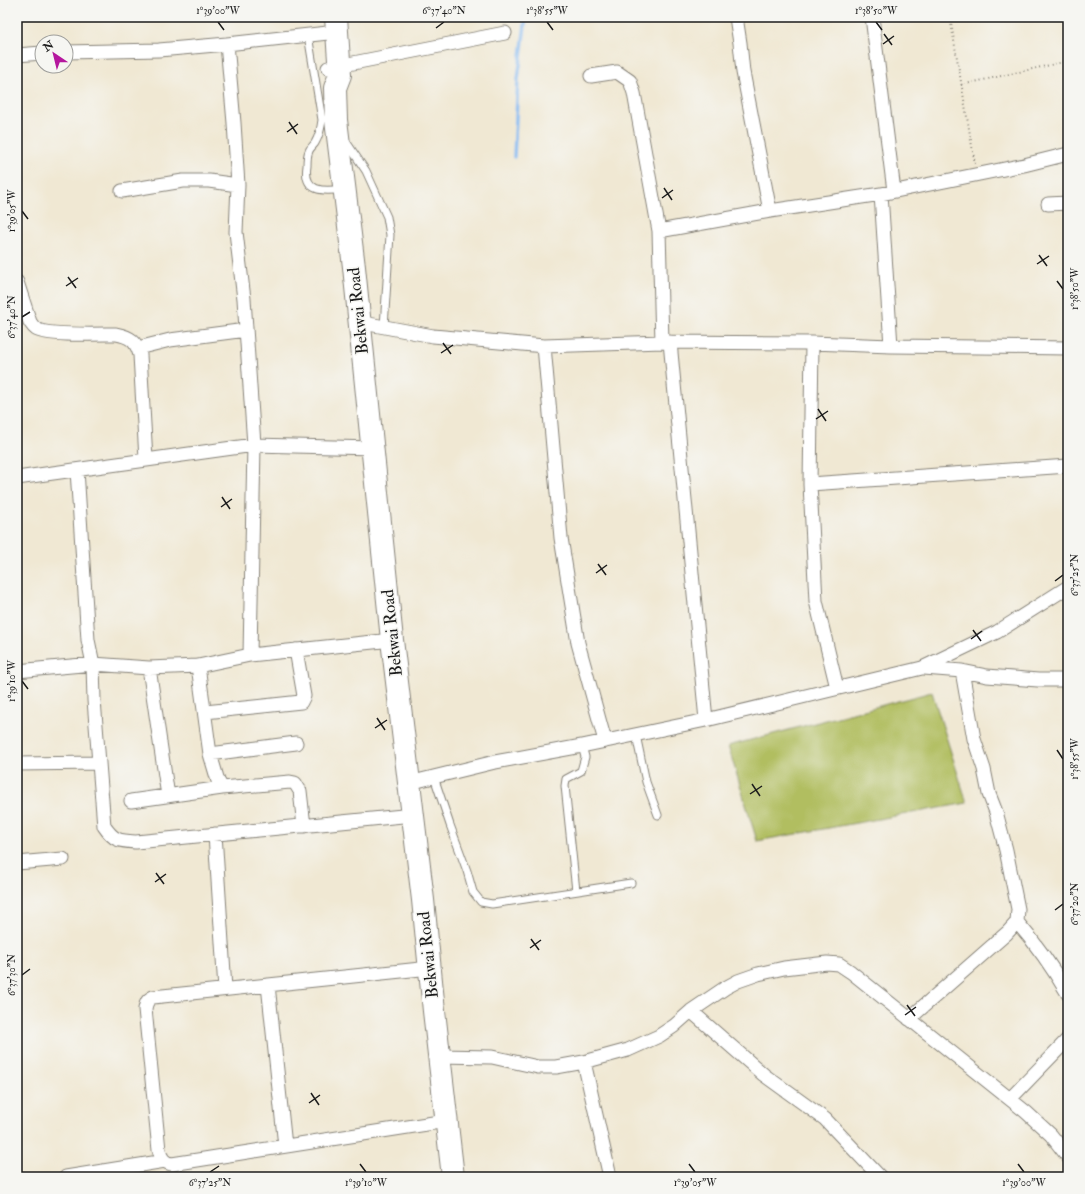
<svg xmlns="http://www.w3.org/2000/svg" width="1085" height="1194" font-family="'IM FELL Double Pica',serif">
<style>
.green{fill:#b1be60;stroke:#666d3e}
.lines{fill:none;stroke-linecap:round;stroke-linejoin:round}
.stream{stroke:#82b8f1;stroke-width:3.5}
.lane-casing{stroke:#868278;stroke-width:9}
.street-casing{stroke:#868278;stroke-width:15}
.highway-casing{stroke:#868278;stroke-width:24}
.path{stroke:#868278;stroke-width:2;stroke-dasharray:1 3;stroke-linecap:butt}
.lane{stroke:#fff;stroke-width:7}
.street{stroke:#fff;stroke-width:13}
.highway{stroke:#fff;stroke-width:22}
.ticks{fill:none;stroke:#1c1c1c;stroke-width:1.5}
.labels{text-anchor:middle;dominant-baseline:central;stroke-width:3;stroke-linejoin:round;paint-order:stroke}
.street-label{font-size:17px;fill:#1c1c1c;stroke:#f6f6f2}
.neatline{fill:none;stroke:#1c1c1c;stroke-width:1.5}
.ticks-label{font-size:10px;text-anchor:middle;fill:#1c1c1c}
</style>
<rect width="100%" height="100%" fill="#f6f6f2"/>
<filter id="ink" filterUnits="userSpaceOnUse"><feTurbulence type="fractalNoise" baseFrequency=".025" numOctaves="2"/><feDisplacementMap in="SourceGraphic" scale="8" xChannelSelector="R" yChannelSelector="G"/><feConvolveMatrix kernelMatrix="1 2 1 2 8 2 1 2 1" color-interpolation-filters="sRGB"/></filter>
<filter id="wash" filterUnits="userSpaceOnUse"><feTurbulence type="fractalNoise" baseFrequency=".012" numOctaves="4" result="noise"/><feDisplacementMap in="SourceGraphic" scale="16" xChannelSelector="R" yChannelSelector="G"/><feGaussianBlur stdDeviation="0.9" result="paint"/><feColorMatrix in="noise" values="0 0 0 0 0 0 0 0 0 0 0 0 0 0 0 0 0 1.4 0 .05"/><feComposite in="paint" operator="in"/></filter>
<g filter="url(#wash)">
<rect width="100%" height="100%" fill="#f0e8d3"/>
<path class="green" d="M932 692 967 803 757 841 728 746Z"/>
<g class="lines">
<path class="stream" d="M514 157 518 80 526 17"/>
</g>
</g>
<g filter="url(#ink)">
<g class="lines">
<defs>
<path id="lane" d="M308 35 322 120C321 128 319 136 315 143 313 146 310 148 309 151 307 155 307 162 307 166 303 192 323 192 342 189
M345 140 366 171 387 217 390 235 384 327
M636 735 646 782 658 815
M434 777 450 825 467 871 473 892 481 902 492 904 631 883
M576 891 565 786 566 779 581 771 585 757 582 746"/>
<path id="street" d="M736 17 740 43 743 72 770 211
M872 17 894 191
M227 44 234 123 238 185 236 232 244 299 254 445 250 655
M66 52 159 50 227 44 337 32
M17 55 42 53
M328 68 505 33
M591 76 617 72 630 81 634 93 659 231 662 342
M122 191 183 181H209L238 185
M881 194 891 346
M1048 204 1068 203
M659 231 770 211 881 194 1024 165 1068 154
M17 282 30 322C32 325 33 327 36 329 47 336 100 334 116 334 131 337 136 341 140 355L146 459
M358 322 433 336 544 346 662 342 812 343 891 346 1068 348
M670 342 706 720
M812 343 810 484 816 601 837 688
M544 346 561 538 578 643 605 741
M138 348 170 340 246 330
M77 470 88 640 93 664 94 700 104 826C114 841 119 841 136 842L413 815
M17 478 254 445 373 448
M810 484 1068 466
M198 666 210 754 218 781 222 788 290 782 295 783 300 791 304 826
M149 668 168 796
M924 668 962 671 987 676 1038 680H1068
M17 671 93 664 149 668 198 666 250 655 392 640
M205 712 301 702 304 696 296 650
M210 754 296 743
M17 764 99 763
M409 783 495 762 582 746 706 720 922 668 997 632 1068 587
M131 801 222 788
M215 834 225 989
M17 863 63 859
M1017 922C1037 945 1053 968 1068 994
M430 968 153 997C147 1000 146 1003 145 1009L159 1150C161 1158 164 1163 172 1164L446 1121
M268 985 285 1146
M691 1011 764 1075 825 1119 880 1177
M909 1019 1007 933 1017 922 1018 909 1006 850 996 812 989 794 984 769 974 739 962 671
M439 1056 492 1057 538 1067H556L584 1062 628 1050 659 1036 674 1026 691 1011 725 988 738 981 758 974 784 968 827 963 839 964 851 972 1026 1112 1051 1135 1068 1157
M584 1062 610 1177
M1010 1099 1068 1039
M66 1177 165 1161"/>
<path id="highway" d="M336 17 340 75 335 88 336 120 354 267 392 640 423 900 434 1011 453 1177"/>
</defs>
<use href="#lane" class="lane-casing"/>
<use href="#street" class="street-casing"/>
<use href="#highway" class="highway-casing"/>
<path class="path" d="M950 17 975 164
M961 85 1068 61"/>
<use href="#lane" class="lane"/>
<use href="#street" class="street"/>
<use href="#highway" class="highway"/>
</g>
</g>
<path class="ticks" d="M218 22 224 30M547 22 553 30M876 22 882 30M436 28 444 22M884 34 892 45M883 44 894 36M289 122 297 134M287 132 298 124M664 188 672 200M662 198 673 190M22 211 28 219M1039 255 1047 266M1037 264 1049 256M68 277 76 288M1057 281 1063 289M66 286 78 278M22 317 30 312M443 343 451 354M441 353 453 345M818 409 826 421M816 419 828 411M222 497 230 509M221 507 232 499M598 564 606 575M596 573 607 565M1055 581 1063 575M973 630 981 641M971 639 982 631M22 681 28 689M377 718 385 730M375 728 387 720M1057 750 1063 759M752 784 760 796M750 794 762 786M156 873 164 884M155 882 166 874M1055 910 1063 904M531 939 539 950M530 948 541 940M22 975 30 969M907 1005 915 1016M905 1015 916 1007M311 1093 319 1105M309 1103 320 1095M360 1164 366 1172M689 1164 695 1172M1018 1164 1024 1172M210 1172 219 1166"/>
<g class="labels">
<g class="street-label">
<text transform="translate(358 311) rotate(-96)">Bekwai Road</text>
<text transform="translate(392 633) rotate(-96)">Bekwai Road</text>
<text transform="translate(428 955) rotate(-96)">Bekwai Road</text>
</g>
</g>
<rect width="1085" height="1194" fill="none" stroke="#f6f6f2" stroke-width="44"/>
<g transform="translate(54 54) rotate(325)"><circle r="19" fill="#f6f6f2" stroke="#9f9f9c"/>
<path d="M0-3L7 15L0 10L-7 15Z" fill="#b5179e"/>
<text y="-6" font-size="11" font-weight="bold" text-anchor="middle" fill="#1c1c1c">N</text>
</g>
<rect x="22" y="22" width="1041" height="1150" class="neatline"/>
<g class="ticks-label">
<text x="218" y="14">1°39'00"W</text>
<text x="444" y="14">6°37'40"N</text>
<text x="547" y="14">1°38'55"W</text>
<text x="876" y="14">1°38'50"W</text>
<text transform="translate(11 211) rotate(-90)" y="4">1°39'05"W</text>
<text transform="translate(1074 289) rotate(-90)" y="4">1°38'50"W</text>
<text transform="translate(11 317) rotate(-90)" y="4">6°37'40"N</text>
<text transform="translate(1074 575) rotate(-90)" y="4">6°37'25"N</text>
<text transform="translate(11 681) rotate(-90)" y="4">1°39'10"W</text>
<text transform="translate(1074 759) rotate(-90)" y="4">1°38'55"W</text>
<text transform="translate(1074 904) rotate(-90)" y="4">6°37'20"N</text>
<text transform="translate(11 975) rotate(-90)" y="4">6°37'30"N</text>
<text x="210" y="1186">6°37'25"N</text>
<text x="366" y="1186">1°39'10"W</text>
<text x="695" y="1186">1°39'05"W</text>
<text x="1024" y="1186">1°39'00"W</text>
</g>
</svg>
